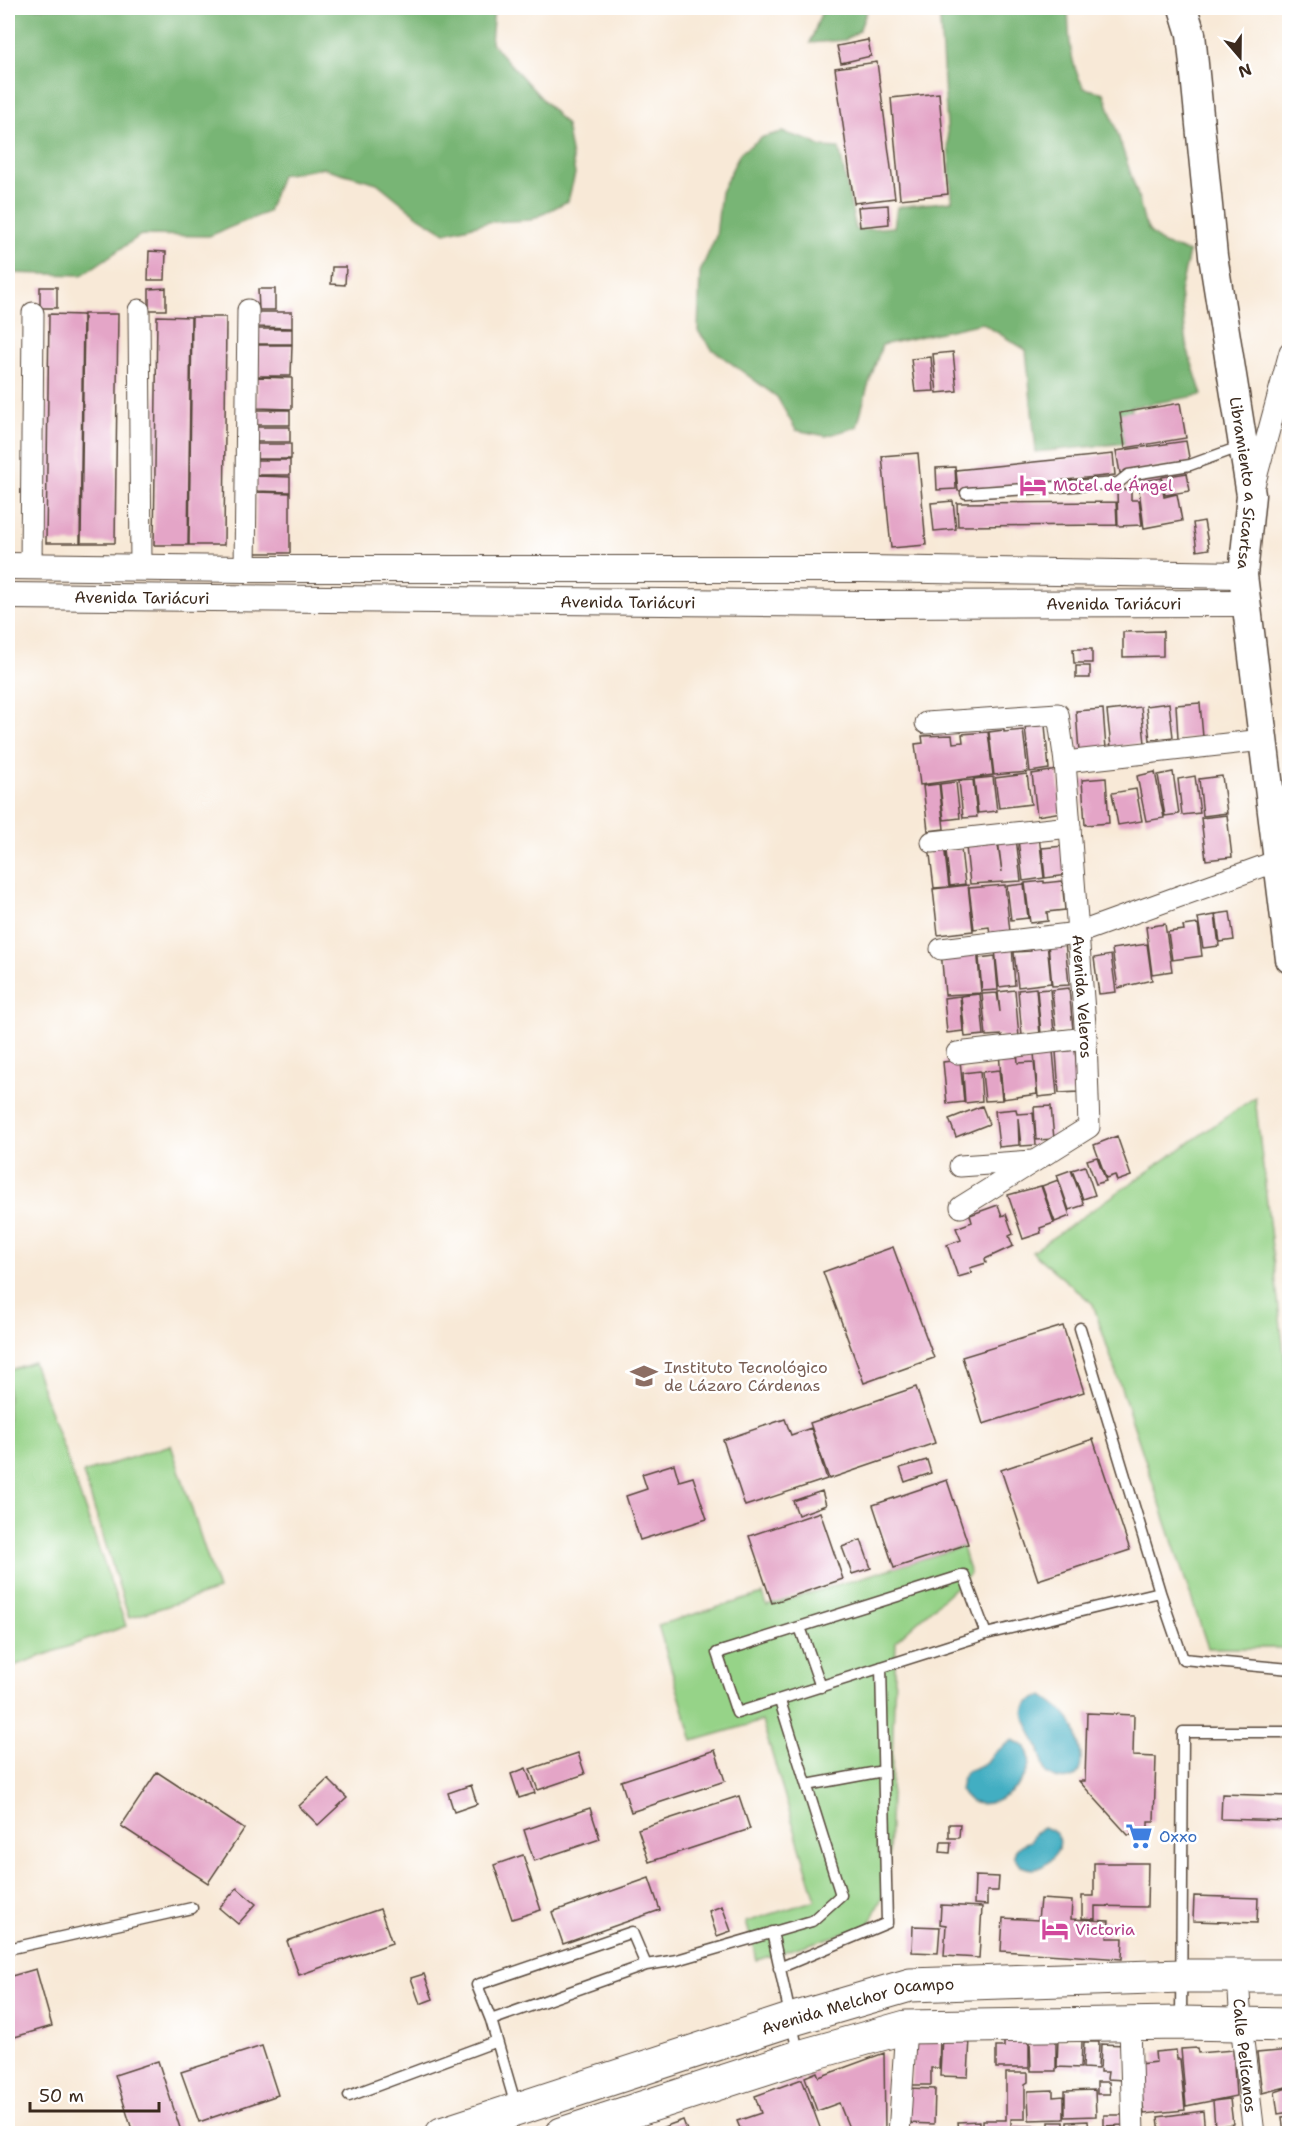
<svg xmlns="http://www.w3.org/2000/svg" width="1297" height="2141" font-family="'Shantell Sans',sans-serif">
<style>
.green{fill:#96d388;stroke:#687e53;stroke-width:1.5}
.forest{fill:#78b574;stroke:#5a7049;stroke-width:1.5}
.water{fill:#43aec2;stroke:#3f6c70;stroke-width:1.5}
.building{fill:#e4a5c7}
.lines{fill:none;stroke-linecap:round;stroke-linejoin:round}
.service-casing{stroke:#57473a;stroke-width:13}
.minor-casing{stroke:#57473a;stroke-width:23}
.tertiary-casing{stroke:#57473a;stroke-width:28}
.secondary-casing{stroke:#57473a;stroke-width:31}
.primary-casing{stroke:#57473a;stroke-width:35}
.service{stroke:#fff;stroke-width:10}
.minor{stroke:#fff;stroke-width:21}
.tertiary{stroke:#fff;stroke-width:26}
.secondary{stroke:#fff;stroke-width:28}
.primary{stroke:#fff;stroke-width:33}
.labels{text-anchor:middle;dominant-baseline:central;stroke-width:5;stroke-linejoin:round;paint-order:stroke}
.street-label{font-size:16px;fill:#3b2a1e;stroke:#fff}
.hotel-label{font-size:16px;fill:#b23c85;stroke:#fff;text-anchor:start}
.education-label{font-size:16px;fill:#785e54;stroke:#fff;text-anchor:start}
.shop-label{font-size:16px;fill:#366cbe;stroke:#fff;text-anchor:start}
</style>
<rect width="100%" height="100%" fill="#fff"/>
<filter id="ink" filterUnits="userSpaceOnUse"><feTurbulence type="fractalNoise" baseFrequency=".0167" numOctaves="2"/><feDisplacementMap in="SourceGraphic" scale="12" xChannelSelector="R" yChannelSelector="G"/><feConvolveMatrix kernelMatrix="1 2 1 2 8 2 1 2 1" color-interpolation-filters="sRGB"/></filter>
<filter id="wash" filterUnits="userSpaceOnUse"><feTurbulence type="fractalNoise" baseFrequency=".008" numOctaves="4" result="noise"/><feDisplacementMap in="SourceGraphic" scale="24" xChannelSelector="R" yChannelSelector="G"/><feGaussianBlur stdDeviation="1.35" result="paint"/><feColorMatrix in="noise" values="0 0 0 0 0 0 0 0 0 0 0 0 0 0 0 0 0 1.4 0 .05"/><feComposite in="paint" operator="in"/></filter>
<g filter="url(#wash)">
<rect width="100%" height="100%" fill="#f8e9d7"/>
<path class="green" d="M1255 1097 1289 1398V1648H1208L1093 1304 1032 1252Z
M33 1362 126 1626 8 1668V1371Z
M171 1445 218 1590 129 1618 83 1473Z
M962 1547 970 1574 896 1641 888 1885 868 1926 757 1960 746 1922 816 1900 762 1721 693 1741 658 1625 763 1594 767 1606Z"/>
<path class="forest" d="M8 8H494L491 43 566 125 575 174 568 201 531 220 489 222 445 233 419 217 377 183 323 168 281 175 268 212 209 236 141 235 82 275 8 273Z
M823 8H868L859 31 845 40 810 43Z
M939 8H1068C1069 37 1069 62 1084 88L1104 93 1138 196 1144 221 1149 231 1163 244 1189 252 1180 292 1188 351 1202 395 1131 407 1137 442 1036 452 1026 350 982 323 882 345 867 389 857 427 826 436 796 430 777 397 712 349 698 331 700 272 716 236 721 192 740 153 763 137 782 132 811 141 821 147 839 148 856 230 894 227 897 207 952 201Z"/>
<path class="water" d="M1043 1696C1052 1702 1065 1711 1071 1721 1076 1729 1082 1753 1081 1762 1080 1783 1059 1783 1046 1773 1043 1763 1041 1754 1037 1745 1029 1724 1010 1705 1043 1696Z
M1013 1740 1026 1747C1028 1753 1031 1758 1029 1765 1023 1788 995 1810 971 1802L960 1791 962 1779 967 1771 987 1763 993 1754Z
M1043 1827C1049 1830 1056 1831 1059 1838 1063 1850 1046 1868 1034 1869 1030 1869 1024 1867 1020 1866 1009 1853 1016 1845 1031 1841L1034 1834Z"/>
<g id="blocks">
<path class="building" d="M868 40 871 56 841 63 837 46Z
M877 62 895 198 854 203 835 68Z
M939 93 948 194 900 199 891 98Z
M888 205 889 224 860 227 858 207Z
M149 251 166 252 165 280H148Z
M332 267H346L345 285 331 284Z
M40 287H57V308H40Z
M166 288V310H149V289Z
M258 289H275V310H259Z
M258 312H292V328L258 327Z
M49 314 83 315 80 543H46Z
M84 314H118L115 543H81Z
M157 316 191 317 188 545H154Z
M192 317H226L224 545H189Z
M8 318H11L10 439H8Z
M258 329H292V344H258Z
M258 345H292L291 376H257Z
M953 352 957 391 937 393 933 354Z
M931 357 934 391 915 392 911 359Z
M257 377 292 378V409L257 408Z
M1180 403 1186 438 1125 448 1120 413Z
M256 410H290V425H256Z
M256 427H290V442H256Z
M1186 441 1190 463 1120 473 1116 451Z
M257 444H291V459H257Z
M918 453 926 545 891 548 882 456Z
M1113 454 1115 475 958 491 956 470Z
M256 460H290V475H256Z
M955 467 956 489 937 490 936 468Z
M1187 473 1190 491 1165 495 1162 477Z
M256 476 290 477V492L256 491Z
M1161 478 1164 497 1177 494 1182 521 1144 528 1138 482Z
M1131 489V500H1139L1142 525 1118 526 1117 490Z
M256 492 290 493V553H255Z
M953 501 956 529 934 531 931 503Z
M1116 502 1117 525 958 526 957 503Z
M1204 521 1209 549 1197 551 1193 523Z
M1163 631V656L1123 657V632Z
M1073 649H1092V663H1074Z
M1076 666H1090V678H1076Z
M1169 703 1173 737 1150 740 1146 706Z
M1200 703 1203 737 1178 739 1176 705Z
M1141 707 1145 743 1111 747 1107 711Z
M1103 709 1106 749 1079 752 1076 711Z
M1045 725 1049 769 1030 772 1025 727Z
M1004 730V732L1023 730 1028 772 994 775 989 732Z
M988 732 993 775 920 785 915 744 923 743 922 736 952 735 953 743 963 742 962 734Z
M1057 770 1062 812 1037 816 1032 774Z
M1155 772 1164 818 1146 821 1137 776Z
M1173 772 1179 814 1165 816 1158 775Z
M1027 774 1031 804 999 808 995 778Z
M1195 776 1200 813 1182 815 1178 779Z
M1222 776 1227 813 1203 816 1199 779Z
M993 777 997 811 978 813 974 779Z
M1106 778 1109 823 1085 825 1082 780Z
M973 780 977 817 963 818 959 781Z
M956 782 960 818 944 820 940 784Z
M939 784 944 829 928 831 923 786Z
M1136 789 1142 821 1118 825 1112 793Z
M1227 815 1232 857 1206 860 1201 818Z
M1039 836 1044 878 1023 881 1018 839Z
M1016 838 1021 881 970 884 966 847 997 839 1002 872 998 840Z
M944 845 949 887 934 888 929 846Z
M1064 846 1068 875 1045 878 1042 848Z
M961 849 965 884 950 886 946 851Z
M1044 881V883L1062 881 1065 910 1047 912 1048 921 1030 923 1025 883Z
M1024 884 1028 918 1011 920 1007 886Z
M968 885 973 931 938 935 933 889Z
M1005 885 1010 932 990 934 989 927 974 929 969 888Z
M1230 912 1234 940 1220 942 1216 914Z
M1215 915 1219 946 1203 948 1198 918Z
M1165 924 1172 971 1152 974 1146 927Z
M1198 924 1202 956 1172 960 1168 932 1184 930 1183 926Z
M1065 941 1069 985 1052 986 1048 943Z
M1047 943 1051 983 1018 987 1014 952 1031 951V945Z
M1147 944 1152 980 1118 988 1112 949Z
M1012 947 1015 985 999 987 995 949Z
M977 948 981 993 945 995 941 951Z
M1111 955 1116 992 1099 994 1094 958Z
M995 956 998 990 982 991 979 958Z
M1036 988 1040 1035 1022 1036 1018 990Z
M1069 988 1073 1030 1056 1031 1052 990Z
M1050 989 1054 1033 1041 1034 1037 990Z
M1015 990 1019 1037 1002 1038V1035L986 1036 982 994 997 993 1000 1012 998 992Z
M980 994 984 1035 965 1037 961 996Z
M960 996 963 1031 947 1033 944 998Z
M1075 1050 1079 1092 1059 1093 1056 1052Z
M1017 1051 1018 1063 1034 1062 1037 1094 1003 1099 999 1053Z
M1053 1051 1057 1095 1038 1097 1034 1053Z
M960 1060 964 1102 947 1104 943 1062Z
M999 1070 1002 1100 985 1101 982 1072Z
M980 1071 982 1101 965 1103 963 1073Z
M982 1106 989 1124 956 1137 949 1119Z
M1051 1106 1054 1139 1036 1140 1034 1107Z
M1016 1109 1017 1114 1033 1113 1036 1145 1021 1146 1018 1118 1019 1145 999 1147 995 1111Z
M1117 1136 1131 1176 1117 1181 1115 1175 1106 1178 1094 1145Z
M1097 1157 1106 1181 1096 1184 1087 1160Z
M1085 1166 1095 1195 1083 1199 1072 1170Z
M1071 1170 1084 1205 1069 1210 1057 1175Z
M1058 1180 1070 1216 1055 1222 1042 1186Z
M1041 1186 1054 1223 1040 1228 1041 1233 1023 1239 1008 1195Z
M998 1205 1002 1216 1006 1214 1013 1234 1009 1236 1013 1246 985 1259 986 1263 970 1268 972 1273 958 1277 947 1245 961 1240 956 1228 972 1222 970 1215Z
M893 1247 934 1358 864 1383 823 1272Z
M1063 1326 1084 1392 983 1424 962 1357Z
M916 1387 935 1443 829 1479 810 1423Z
M785 1419 791 1435 811 1428 827 1479 745 1506 723 1440Z
M1093 1439 1130 1550 1038 1580 1001 1470Z
M927 1460 931 1473 905 1482 900 1468Z
M674 1464 679 1481 693 1477 707 1519 640 1540 626 1496 647 1489 642 1474Z
M947 1480 968 1544 894 1568 873 1505Z
M822 1491 826 1505 798 1515 793 1501Z
M820 1512 843 1579 772 1603 749 1536Z
M861 1540 871 1568 852 1574 842 1547Z
M1087 1713 1134 1715 1133 1756 1156 1757 1154 1822H1148V1835H1128L1079 1781H1085Z
M715 1750 725 1781 631 1812 621 1781Z
M578 1753 585 1774 538 1790 530 1769Z
M526 1768 535 1793 519 1798 511 1774Z
M157 1772 244 1829 208 1883 121 1826Z
M328 1779 347 1798 318 1825 299 1806Z
M471 1785 477 1804 454 1812 448 1793Z
M1222 1794 1290 1796V1821L1221 1819Z
M739 1796 750 1829 649 1862 638 1829Z
M590 1808 600 1839 534 1861 524 1830Z
M949 1824H960L959 1838H949Z
M941 1842H951L950 1853 940 1852Z
M523 1855 541 1910 512 1919 494 1865Z
M1094 1863H1148L1147 1907 1095 1906V1919L1082 1918V1896H1094Z
M975 1876 999 1877 998 1891H987V1905L974 1904Z
M649 1878 660 1910 563 1944 552 1912Z
M237 1888 256 1904 238 1924 219 1908Z
M1194 1896 1258 1898 1257 1923 1193 1921Z
M1040 1899 1072 1901 1071 1919 1109 1921 1107 1938H1123L1122 1959 1001 1951 1003 1918 1038 1920Z
M941 1905 982 1907 979 1958 944 1956 946 1925 940 1924Z
M722 1906 731 1931 717 1936 709 1911Z
M380 1909 392 1943 299 1975 287 1941Z
M913 1926 940 1927 938 1953 912 1952Z
M36 1969 52 2026 8 2039V1977Z
M424 1974 433 1999 420 2004 411 1978Z
M942 2035 970 2037 968 2077 940 2076Z
M913 2039H940L939 2068H931V2085H912Z
M1004 2039H1029V2068H996V2047H1004Z
M1058 2040 1082 2041 1081 2068 1057 2067Z
M1030 2041H1056V2071H1031Z
M1084 2042H1099L1098 2069 1083 2068Z
M1101 2044 1125 2045 1124 2080 1107 2079 1108 2072H1100Z
M262 2046 278 2095 199 2122 181 2072Z
M1197 2048 1198 2053 1233 2050 1236 2096 1186 2106 1181 2049Z
M1176 2050 1177 2059H1180L1185 2110 1144 2114 1139 2064 1156 2062 1155 2052Z
M1290 2050V2086L1262 2093 1257 2053Z
M884 2053 885 2130 874 2133H851L839 2103 817 2111 805 2077 817 2072 819 2077Z
M158 2061 181 2131 173 2133H133L115 2075Z
M1006 2073H1028V2082L1025 2084V2119H1011V2133H983V2120H1006Z
M802 2079 822 2133H742L737 2121 761 2113 755 2096Z
M1097 2082H1109L1110 2094H1097Z
M1290 2087V2112L1278 2114 1275 2092Z
M907 2088 935 2089 934 2124 905 2123Z
M1053 2090V2097L1064 2096V2119L1029 2120 1028 2091Z
M1095 2090 1096 2116 1065 2117V2091Z
M1230 2099 1233 2124 1215 2127 1213 2101Z
M1203 2111 1205 2133H1160L1158 2117Z
M1104 2115H1123V2125L1104 2126Z
M1290 2116V2133H1284L1282 2117Z
M683 2120 688 2133H649L658 2129Z
M979 2121V2133H959L958 2122Z
M1088 2121 1089 2133H1067V2122Z
M1049 2122H1064V2133H1014V2126H1037V2130H1049Z
M1091 2127H1116V2133H1091Z"/>
</g>
</g>
<g filter="url(#ink)">
<use href="#blocks" fill-opacity="0" stroke="#57473a" stroke-width="1.5"/>
<g class="lines">
<defs>
<path id="service" d="M966 493 1118 483 1128 475 1190 465 1242 446
M1160 1592 1183 1659 1290 1669
M800 1627 821 1687
M986 1634 964 1575 717 1653 737 1713 986 1634 1160 1592 1080 1328
M807 1785 883 1771
M772 1932 798 2052
M8 1949 192 1908
M779 1968 887 1923 881 1667
M491 2020 477 1985 632 1932 646 1965
M1181 2020 1183 1732H1290
M349 2096 497 2041
M516 2106 491 2020 646 1965 677 1960 812 1921 841 1895 780 1701"/>
<g id="minor">
<path d="M139 310 141 566"/>
<path d="M1253 489 1290 352"/>
<path d="M31 566 33 313"/>
<path d="M245 569 248 310"/>
<path id="s1" d="M926 723 1058 714 1065 762 1086 1038 1089 1127 961 1207"/>
<path d="M1065 762 1263 740"/>
<path d="M932 842 1070 827"/>
<path d="M941 949 1078 933 1277 861"/>
<path d="M957 1053 1086 1038"/>
<path d="M960 1166 1033 1161"/>
<path id="s2" d="M1238 1976 1241 2024 1254 2134"/>
<path d="M1130 2024 1133 2134"/>
<path d="M899 2134 906 2027"/>
</g>
<g id="tertiary">
<path d="M8 566 245 569H866L1243 575"/>
<path id="s3" d="M8 596 866 604 1247 603"/>
</g>
<g id="secondary">
<path id="s4" d="M1183 8 1191 34 1213 256 1251 495 1243 575 1290 959"/>
</g>
<g id="primary">
<path id="s5" d="M442 2134 790 2020 910 1985 1182 1976H1290"/>
<path d="M562 2134 799 2057 906 2027 1181 2023 1290 2025"/>
</g>
</defs>
<use href="#service" class="service-casing"/>
<use href="#minor" class="minor-casing"/>
<use href="#tertiary" class="tertiary-casing"/>
<use href="#secondary" class="secondary-casing"/>
<use href="#primary" class="primary-casing"/>
<use href="#service" class="service"/>
<use href="#minor" class="minor"/>
<use href="#tertiary" class="tertiary"/>
<use href="#secondary" class="secondary"/>
<use href="#primary" class="primary"/>
</g>
</g>
<defs>
<symbol id="hotel-bare" viewBox="-9 -9 18 18"><path d="M-6-4.5h1.5V1H6V5H4.5V3h-9V5H-6ZM-4 0a1.8 1.8 0 1 1 3.6 0ZM.5 0V-2.5h3Q6-2.5 6 0Z" fill="#d1479c" stroke="#fff" stroke-width="2.5" paint-order="stroke"/></symbol>
<symbol id="university-bare" viewBox="-9 -9 18 18"><path d="M0-5L7-2L0 1L-7-2ZM-4 1L0 2.5L4 1V4Q0 6-4 4Z" fill="#8d6e63" stroke="#fff" stroke-width="2.5" paint-order="stroke"/></symbol>
<symbol id="supermarket-bare" viewBox="-9 -9 18 18"><path d="M-6-5.5h2.5l.6 2H6L4.5 2H-2.5L-4.4-4H-6ZM-1.5 3.2a1.3 1.3 0 1 0 .1 0ZM3 3.2a1.3 1.3 0 1 0 .1 0Z" fill="#3f7fe0" stroke="#fff" stroke-width="2.5" paint-order="stroke"/></symbol>
</defs>
<g fill-rule="evenodd">
<use href="#hotel-bare" x="1014" y="466" width="38" height="38"/>
<use href="#university-bare" x="625" y="1357" width="38" height="38"/>
<use href="#supermarket-bare" x="1120" y="1817" width="38" height="38"/>
<use href="#hotel-bare" x="1036" y="1910" width="38" height="38"/>
</g>
<g class="labels">
<g class="street-label">
<text stroke="none"><textPath href="#s4" startOffset="480">Libramiento a Sicartsa</textPath></text>
<text stroke="none"><textPath href="#s3" startOffset="134">Avenida Tariácuri</textPath></text>
<text stroke="none"><textPath href="#s3" startOffset="620">Avenida Tariácuri</textPath></text>
<text stroke="none"><textPath href="#s3" startOffset="1106">Avenida Tariácuri</textPath></text>
<text stroke="none"><textPath href="#s1" startOffset="416">Avenida Veleros</textPath></text>
<text stroke="none"><textPath href="#s5" startOffset="436">Avenida Melchor Ocampo</textPath></text>
<text stroke="none"><textPath href="#s2" startOffset="80">Calle Pelícanos</textPath></text>
</g>
<g class="hotel-label">
<text x="1053" y="485">Motel de Ángel</text>
<text x="1075" y="1929">Victoria</text>
</g>
<g class="education-label">
<text x="664" y="1367">Instituto Tecnológico<tspan x="664" dy="18">de Lázaro Cárdenas</tspan></text>
</g>
<g class="shop-label">
<text x="1159" y="1836">Oxxo</text>
</g>
</g>
<rect width="1297" height="2141" fill="none" stroke="#fff" stroke-width="30"/>
<g transform="translate(1240 57) rotate(160)" stroke="#ffffff" stroke-width="4.5" paint-order="stroke">
<path d="M0-4.5L10 22L0 15L-10 22Z" fill="#3b2a1e"/>
<text y="-9" font-size="16" font-weight="bold" text-anchor="middle" fill="#3b2a1e">N</text>
</g>
<path d="M30 2102v9h129v-9" fill="none" stroke="#3b2a1e" stroke-width="3"/>
<text x="39" y="2102" font-size="18" fill="#3b2a1e" stroke="#ffffff" stroke-width="4.5" paint-order="stroke">50 m</text>
</svg>
